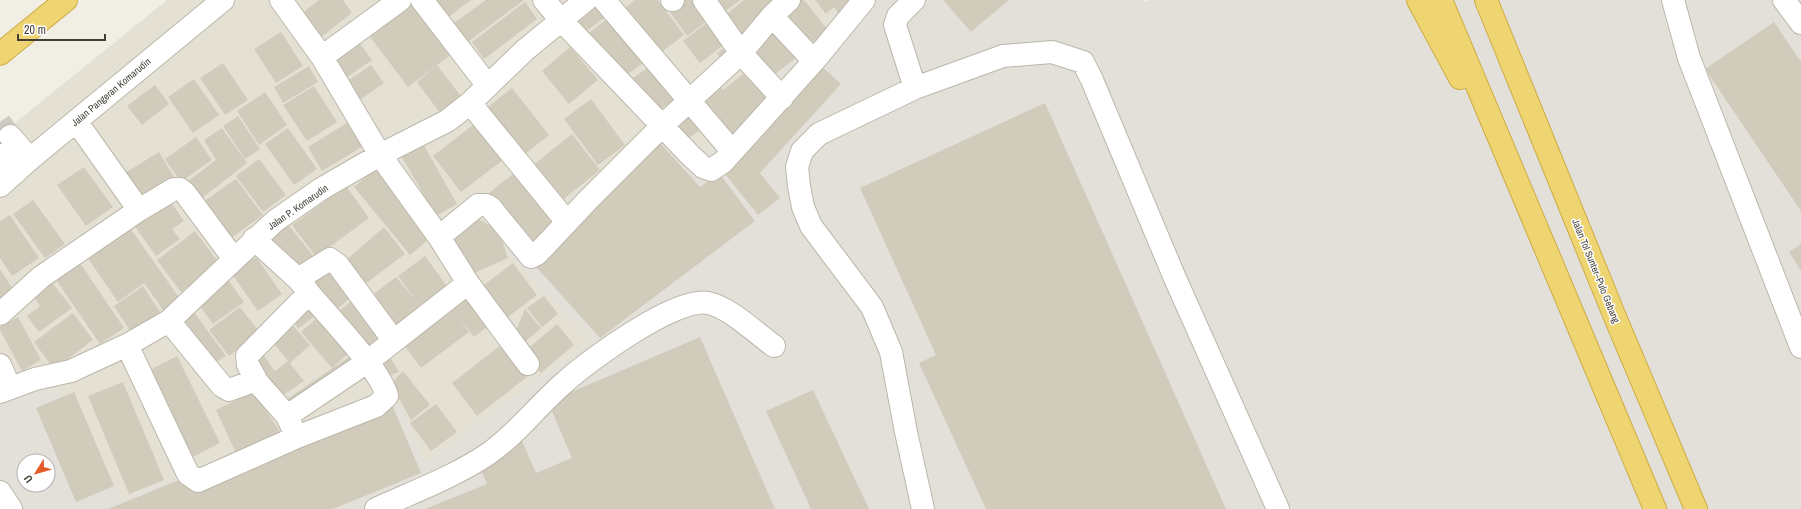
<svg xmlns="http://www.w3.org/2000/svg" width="1801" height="509" font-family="'Archivo Narrow',sans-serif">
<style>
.residential{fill:#e4e1d4}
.industrial{fill:#e3e0da;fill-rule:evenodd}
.building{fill:#d1cbbc}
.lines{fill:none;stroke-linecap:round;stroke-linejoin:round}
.minor-tunnel{stroke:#ceccc2;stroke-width:22;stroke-dasharray:22 11;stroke-linecap:butt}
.minor-casing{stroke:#bbb7a9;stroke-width:24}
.highway-casing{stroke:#cdab43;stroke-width:24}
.minor{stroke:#fff;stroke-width:22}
.highway{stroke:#efd572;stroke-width:22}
.labels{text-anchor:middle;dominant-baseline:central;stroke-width:3;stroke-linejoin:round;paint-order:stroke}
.street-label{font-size:10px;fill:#433f36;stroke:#fff}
</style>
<rect width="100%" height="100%" fill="#f1efe5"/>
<path class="residential" d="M167 0H845L691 171 509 255 594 339 426 462 390 389 122 500 47 373 0 395V135Z"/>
<path class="industrial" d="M845 0H1143L1146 2 1150 0H1801V509H0V395L47 373 122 500 390 389 426 462 594 339 508 255 647 129 691 171ZM24 461H48V485H24Z"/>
<path class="building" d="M319 0H343L352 13 320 38 301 14Z
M403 0H415L455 52 437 65 467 104 446 121 417 82 436 66 408 87 364 29Z
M427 0H471L443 21Z
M486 0H524L465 44 451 25Z
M591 0 604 18 579 37 565 19Z
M635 0H658L684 35 655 57 620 12Z
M683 0H698L711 18 687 36 669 11Z
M713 0H740L723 13Z
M744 0H775L778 4 739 36 723 17Z
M798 0H804L828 30 804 49 778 16Z
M815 0H861L841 16 834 7 826 14Z
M943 0H1009L971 32Z
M525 2 537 19 484 59 472 42Z
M713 18 730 40 700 63 683 41Z
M607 19 643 63 620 80 585 36Z
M1774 22 1801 62V211L1705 69Z
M772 27 796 58 774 75 750 45Z
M281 32 303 66 276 83 254 49Z
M355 37 372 60 343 80 327 57Z
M730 44 723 63 717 53Z
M570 47 598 80 569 104 542 71Z
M223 63 248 100 225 115 200 78Z
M653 64 678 97 655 113 630 80Z
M371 65 384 83 357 102 344 83Z
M820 65 841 84 760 173 780 198 758 215 722 170Z
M309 66 318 82 283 103 274 87Z
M751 68 775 99 727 142 694 97 716 81 723 90Z
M194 79 219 115 193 133 168 97Z
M155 85 169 104 142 125 127 106Z
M314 86 337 122 307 141 283 105Z
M512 88 549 135 520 158 483 111Z
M265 92 287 125 259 145 237 111Z
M591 99 625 145 598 165 564 119Z
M1045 103 1226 509H986L919 363 936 355 860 188Z
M694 111 705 127 680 144 670 128Z
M238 116 260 149 245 159 223 126Z
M350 121 365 145 322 171 308 147Z
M474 124 503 160 461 192 433 156Z
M222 128 247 163 201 199 188 181 216 160 204 140Z
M288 128 317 169 294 185 265 144Z
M572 134 600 170 555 206 527 170Z
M196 137 212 160 181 182 165 159Z
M421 140 457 204 436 216 399 152Z
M660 143 700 187 719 173 755 221 600 338 531 261Z
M159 152 174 177 136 201 120 176Z
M259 159 286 195 263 212 236 176Z
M84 167 113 207 86 226 57 185Z
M378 167 434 235 410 255 354 187Z
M522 167 562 219 525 248 485 196Z
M236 179 263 215 226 242 199 205Z
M346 186 369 218 316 257 292 225Z
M167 196 184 221 172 229 180 239 156 256 131 221Z
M33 200 65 244 45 258 13 214Z
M10 215 39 258 12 276 0 258V221Z
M475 217 491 226 501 237 508 258 465 277 449 230Z
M125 221 180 299 163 310 144 283 118 302 83 251Z
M286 222 315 258 296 270 269 241Z
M384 227 405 254 365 284 344 262Z
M195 231 219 263 181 292 157 260Z
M1801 244V271L1789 252Z
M425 256 449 289 395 333 367 299 396 277 417 302 398 276Z
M76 257 124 328 100 344 52 274Z
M256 257 282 294 258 311 232 274Z
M513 263 537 295 500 323 476 291Z
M323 267 351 297 334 312 309 281Z
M0 269 14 291 0 300Z
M47 276 72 308 39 332 27 316 40 306 29 290Z
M226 277 244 302 213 324 195 300Z
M143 286 160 312 131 332 114 306Z
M468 294 491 324 474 337 458 316 469 332 421 368 401 341Z
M544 296 558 314 542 327 527 308Z
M355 298 387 337 366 354 334 315Z
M308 301 319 313 298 329 290 315Z
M240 307 260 333 229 356 209 330Z
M191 308 226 356 209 367 174 324Z
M525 309 541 328 524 343 515 333Z
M73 313 93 340 54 369 34 342Z
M319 316 351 351 332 368 301 332Z
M18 317 41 360 22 371 0 330V327Z
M286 318 310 345 290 363 268 337Z
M557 324 574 345 541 373 524 352Z
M700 337 775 509H425L487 484 477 461 522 441 536 473 572 458 548 402Z
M506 341 532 373 477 416 452 383Z
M259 349 275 371 288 361 304 381 276 400 250 365Z
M389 355 399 372 384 377 375 362Z
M177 356 220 443 185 461 142 374Z
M349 357 356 365 292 408 283 402Z
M403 371 430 405 411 420 391 384Z
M123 382 164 480 129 494 88 396Z
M813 390 869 509H811L766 411Z
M74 392 114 486 76 502 36 408Z
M253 392 282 434 237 455 216 410Z
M388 395 421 473 333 509H108Z
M436 404 457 432 431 451 410 423Z"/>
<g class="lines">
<path class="minor-tunnel" d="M0 122 10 136"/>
<defs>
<path id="minor" d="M281 0 322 57 380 155 439 237 468 283 528 364
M422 0 488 86
M544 0 560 19 690 155 703 167 711 170 723 162 814 61 864 0
M604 0 732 151
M672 0H673
M704 0 741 53 782 98
M914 0 898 16 895 25 915 88
M1673 0 1689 58 1801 347
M1784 0 1801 23
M772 16 814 61
M322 57 400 0
M470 103 567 222
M10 136 30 159
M0 155 15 173
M0 186 30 159 223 0
M139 210 174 189H180L185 193 234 259
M439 237 478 205H486L491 208 531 257 537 254 588 200 663 125 741 53 772 16 789 0
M254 239 298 279 307 290
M298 279 330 259 338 265 394 341
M0 314 41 277 139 210 76 121
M169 321 222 386 229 390 251 382 258 383 287 416 293 429
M127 345 188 474 198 481 297 437 376 406 387 396C380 369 329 317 309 293L247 356 248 365 258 383
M0 365 10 388
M0 392 35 379 71 371 127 345 169 321 275 221 321 189 380 155 447 121 470 103 525 50 586 0
M287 416 367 362 468 283
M0 492 11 509
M376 509C413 492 454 477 488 454 517 434 538 405 565 382 589 360 677 296 708 303 729 307 756 333 774 346
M923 509 906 432 891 352 872 307 811 226 803 207 799 186 797 167 802 151 819 134 915 88 1003 56 1052 52 1083 62 1092 80 1174 276 1278 509"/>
<path id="highway" d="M1418 0 1460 78
M1441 0 1655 509
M1486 0 1615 317 1696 509
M0 54 66 0"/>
</defs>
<use href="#minor" class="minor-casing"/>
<use href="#highway" class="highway-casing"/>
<use href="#minor" class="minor"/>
<use href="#highway" class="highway"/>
</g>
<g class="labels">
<g class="street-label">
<text transform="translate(111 92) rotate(-40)">Jalan Pangeran Komarudin</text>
<text transform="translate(298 207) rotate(-35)">Jalan P. Komarudin</text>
<text transform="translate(1596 271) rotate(68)">Jalan Tol Sunter–Pulo Gebang</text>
</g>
</g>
<g transform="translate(36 473) rotate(233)"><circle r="19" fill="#ffffff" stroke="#b4b2af"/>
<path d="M0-3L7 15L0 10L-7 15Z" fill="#e45c29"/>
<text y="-6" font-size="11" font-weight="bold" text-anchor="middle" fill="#433f36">U</text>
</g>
<path d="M18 34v6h87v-6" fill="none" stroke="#433f36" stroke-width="2"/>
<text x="24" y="34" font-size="12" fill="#433f36" stroke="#ffffff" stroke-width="3" paint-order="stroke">20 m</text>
</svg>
